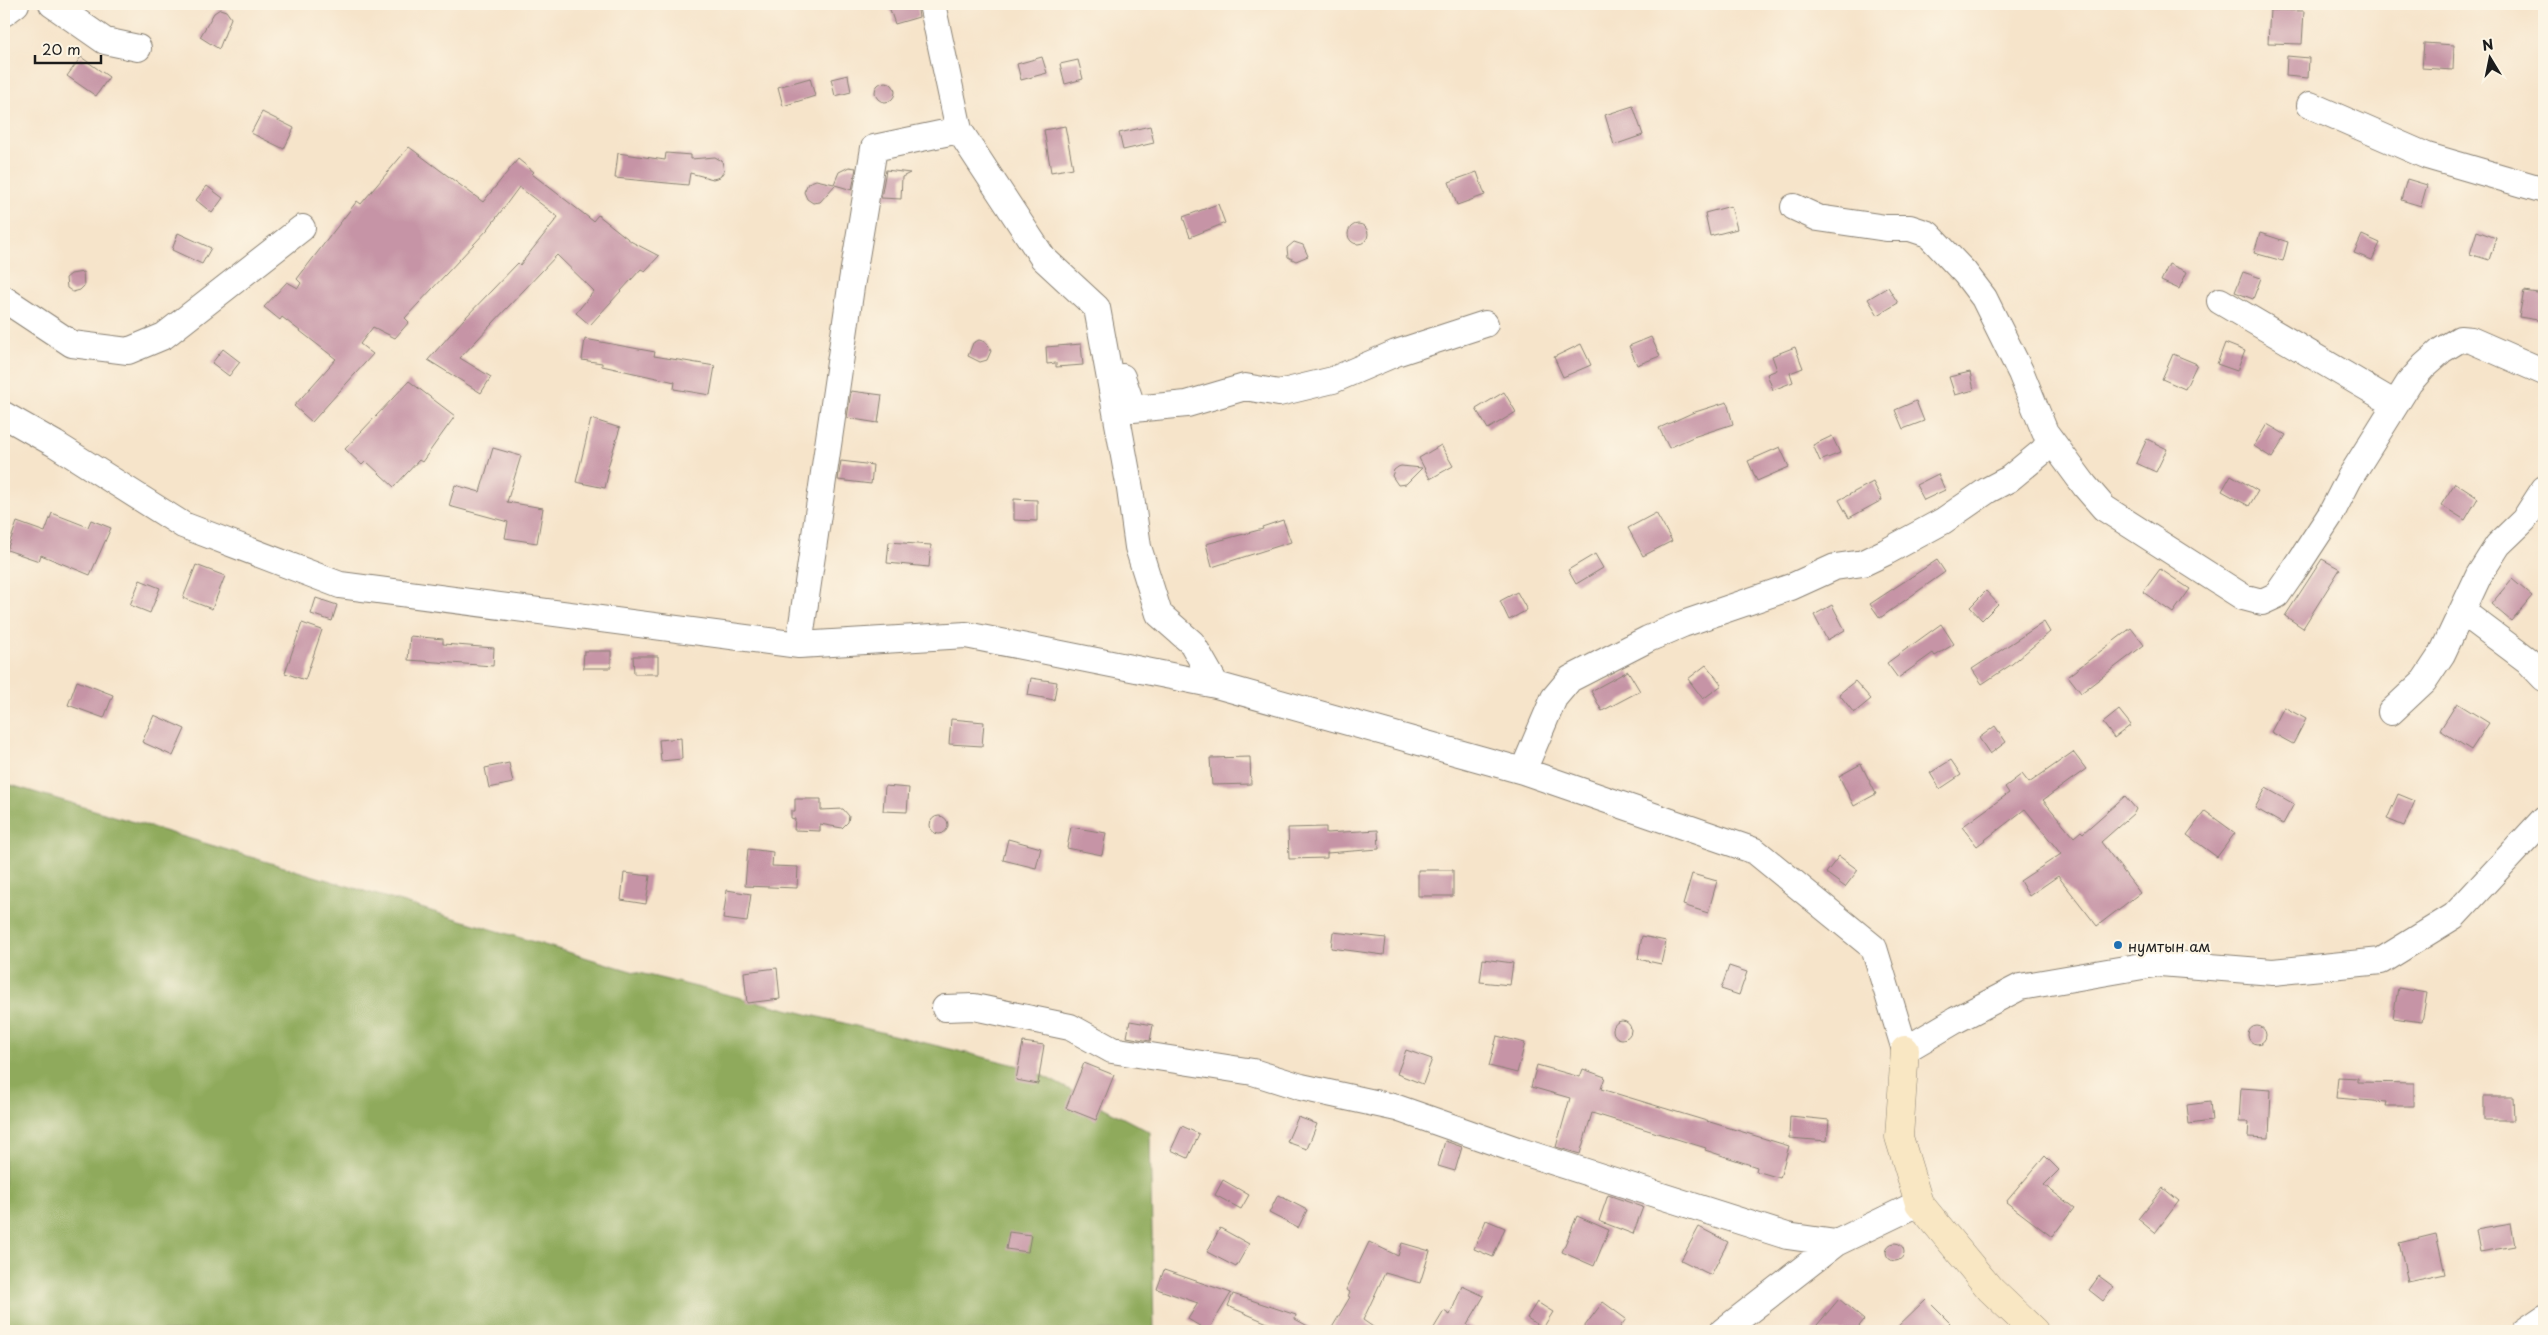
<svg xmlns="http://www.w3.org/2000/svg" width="2548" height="1335" font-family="'Playpen Sans',sans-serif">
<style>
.forest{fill:#8faa5c;stroke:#56633c}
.building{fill:#c694a6}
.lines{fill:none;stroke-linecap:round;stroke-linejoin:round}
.street-casing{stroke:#898073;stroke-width:28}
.secondary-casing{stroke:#898073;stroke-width:29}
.street{stroke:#fff;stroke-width:26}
.secondary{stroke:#f9e7c3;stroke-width:28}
.poi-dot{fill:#1f6fb2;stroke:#fcf5e5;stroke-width:2}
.labels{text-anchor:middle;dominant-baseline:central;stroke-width:4.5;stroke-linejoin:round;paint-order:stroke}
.poi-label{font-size:15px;fill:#1c1c1c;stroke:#fcf5e5;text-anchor:start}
</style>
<rect width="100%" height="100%" fill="#fcf5e5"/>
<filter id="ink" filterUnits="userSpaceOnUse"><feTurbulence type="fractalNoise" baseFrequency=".02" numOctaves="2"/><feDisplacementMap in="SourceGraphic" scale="10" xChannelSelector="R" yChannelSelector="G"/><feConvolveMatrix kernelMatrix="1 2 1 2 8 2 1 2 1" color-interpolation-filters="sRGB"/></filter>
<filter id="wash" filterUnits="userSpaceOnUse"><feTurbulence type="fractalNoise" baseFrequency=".0096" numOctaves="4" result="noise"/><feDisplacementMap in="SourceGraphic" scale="20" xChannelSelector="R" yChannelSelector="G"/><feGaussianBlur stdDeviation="1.12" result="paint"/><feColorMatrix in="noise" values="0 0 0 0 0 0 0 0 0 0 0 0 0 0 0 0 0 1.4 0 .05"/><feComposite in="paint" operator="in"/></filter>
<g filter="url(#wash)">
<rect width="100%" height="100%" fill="#f6e4ca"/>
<path class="forest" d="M4 783 631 971 1028 1068 1150 1132 1154 1331H4Z"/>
<g id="blocks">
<path class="building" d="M888 4H917L919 17 895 24Z
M220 9 226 11 231 18 219 49 200 37 214 13Z
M2270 10 2304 11 2302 44 2268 43Z
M2424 43 2454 45 2453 70 2422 68Z
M2287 56 2309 58 2308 78 2286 76Z
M81 57 109 77 96 96 67 76Z
M1042 57 1047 73 1021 80 1017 64Z
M1078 60 1083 79 1065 84 1060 64Z
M848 75 851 92 835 96 831 79Z
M810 78 815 96 783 106 778 87Z
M875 92a10 10 0 1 1 20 0a10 10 0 1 1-20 0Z
M1633 106 1643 135 1614 145 1605 115Z
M262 112 294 128 284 149 251 133Z
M1065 126 1073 168 1051 172 1044 130Z
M1150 126 1154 143 1123 150 1119 133Z
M409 147 483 202 518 159 534 172 532 174 593 221 598 215 632 242 659 256 645 271 641 269 590 325 576 313 594 291 557 255 460 358 491 377 481 393 428 360 464 319 518 263 520 265 558 217 519 187 488 229 405 318 409 322 395 338 373 327 360 344 373 354 312 422 294 406 336 359 282 317 280 320 264 307 287 282 298 288 301 283 297 279 357 201 361 204Z
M618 153 665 160 666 153 691 155V159L715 157 722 161 724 171 720 177 713 179 690 173 688 185 615 178Z
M849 167 856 168 852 190 835 185 820 202 813 203 807 199 804 192 808 183 816 180 834 184 839 172Z
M886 170 910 173 902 177 901 199 881 198Z
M1477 172 1485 195 1457 205 1449 182Z
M2407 179 2427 185 2421 206 2401 200Z
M207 186 223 198 212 213 196 200Z
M1218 204 1225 223 1190 237 1183 217Z
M1731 206 1737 229 1710 236 1705 213Z
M1348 234a10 10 0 1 1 20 0a10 10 0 1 1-20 0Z
M2477 231 2496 238 2489 260 2470 254Z
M178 233 211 248 202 264 172 250Z
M2260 233 2288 242 2283 261 2254 253Z
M2362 235 2380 243 2372 260 2354 253Z
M1294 242 1303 245 1308 256 1296 261 1288 257 1287 248Z
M2169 264 2187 272 2179 289 2161 281Z
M83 272 84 286 80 290 73 292 67 288 66 278 71 274Z
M2243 272 2261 278 2253 299 2235 292Z
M1888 287 1898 303 1878 315 1868 299Z
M2524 291 2544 294V321L2519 317Z
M1651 337 1660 356 1637 365 1629 346Z
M585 339 655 352 654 356 715 366 710 395 674 389 675 382 602 366V363L582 360Z
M979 340 986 342 991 351 987 360 980 362 968 356 973 343Z
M2225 343 2245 351 2237 371 2217 364Z
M1081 344 1083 365 1056 367V363L1047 364 1046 347Z
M1581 344 1591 365 1563 377 1554 357Z
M1795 347 1803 368 1790 373 1793 382 1773 390 1767 374 1777 370 1772 356Z
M223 349 240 362 229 376 212 363Z
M2173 354 2197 364 2185 389 2162 379Z
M1970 372 1974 390 1955 395 1949 377Z
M409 381 455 416 422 462 419 460 394 487 366 461 362 465 345 449Z
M851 391 882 395 878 423 847 418Z
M1504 392 1516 412 1488 429 1476 409Z
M1916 401 1924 421 1903 429 1895 410Z
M1727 402 1733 424 1693 437 1669 448 1659 428 1692 413Z
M591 419 620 428 607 470H609L605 488 576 482Z
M2267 424 2286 435 2272 458 2254 446Z
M1832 436 1840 453 1820 461 1813 445Z
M2147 439 2167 449 2156 472 2136 463Z
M1441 445 1453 466 1430 479 1419 458Z
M1780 447 1789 467 1757 481 1748 461Z
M493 448 521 456 507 502 543 508 537 543 505 538 508 522 449 506 455 485 480 492Z
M841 461 873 465 871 484 838 480Z
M1398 467 1401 466 1422 468 1406 484 1398 485 1392 476 1394 470Z
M1938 474 1945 490 1924 500 1916 485Z
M2231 475 2258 491 2249 506 2222 491Z
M1873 482 1882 500 1849 518 1839 500Z
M2455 483 2478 498 2465 520 2441 505Z
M1014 499 1037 500V521L1014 520Z
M52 513 88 527 91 520 111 528 90 575 41 555 39 561 7 550 17 522 45 532Z
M1656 513 1672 541 1643 556 1628 528Z
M1283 520 1291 542 1212 567 1206 544 1263 529 1262 527Z
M889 542 931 545 929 567 887 563Z
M1595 554 1603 568 1576 584 1568 570Z
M2322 559 2340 569 2303 628 2285 616Z
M1937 560 1945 572 1880 618 1870 604Z
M196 565 225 576 212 609 183 598Z
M2160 569 2190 589 2173 613 2143 592Z
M2512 579 2532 596 2511 621 2491 604Z
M140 580 160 588 150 613 130 605Z
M1986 591 1998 604 1982 620 1970 607Z
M1517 592 1527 610 1509 620 1500 601Z
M316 598 337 605 332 621 311 614Z
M1832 605 1845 630 1827 640 1814 615Z
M2044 622 2050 632 2012 664 1982 684 1972 669Z
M302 623 322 630 305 680 285 673Z
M1941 624 1954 644 1935 656 1933 653 1898 678 1887 663Z
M2131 628 2144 645 2081 693 2068 676Z
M410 636 443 639V644L494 648 493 666 408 660Z
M584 651H611V668H583Z
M633 656H658V674H634Z
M1706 665 1722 685 1703 699 1688 679Z
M1628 671 1640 691 1602 711 1591 691Z
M1031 678 1057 682 1054 700 1028 695Z
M77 681 113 695 104 718 68 705Z
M1855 681 1871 699 1854 713 1839 694Z
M2457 703 2489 723 2471 750 2440 730Z
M2284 707 2306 719 2293 744 2271 732Z
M2119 710 2131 725 2114 738 2103 723Z
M154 715 185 729 173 756 142 742Z
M951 719 984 722 982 746 949 744Z
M1995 726 2006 742 1990 754 1979 738Z
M681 738 682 759 661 761 659 740Z
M2073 752 2086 769 2043 800 2074 837 2081 831 2083 833 2125 796 2136 809 2134 813 2101 842 2140 893 2097 926 2058 876 2029 896 2020 881 2061 854 2025 809 1977 846 1962 827 2009 793 2005 787 2022 774 2029 783Z
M1250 757 1251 784 1212 785 1210 758Z
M1951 760 1961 775 1940 789 1930 773Z
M509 763 513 783 489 788 485 768Z
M1861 764 1876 794 1854 806 1839 776Z
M885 786 909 788 907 812 883 811Z
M2266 788 2294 804 2283 824 2255 808Z
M2398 794 2415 801 2404 826 2387 819Z
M795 799H821V810L843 809 849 816 848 822 842 828 820 824V831L794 830 795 819 791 818V811H795Z
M2205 811 2235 833 2217 857 2187 835Z
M930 825a9 9 0 1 1 18 0a9 9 0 1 1-18 0Z
M1071 827 1106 833 1102 855 1067 848Z
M1326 827V833L1378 830 1379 849 1327 853V858L1289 859 1288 828Z
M1008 839 1041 848 1036 868 1003 860Z
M748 849 773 852 772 866 798 867 797 888 745 886Z
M1839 856 1858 870 1845 887 1826 873Z
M1418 870H1453V896H1418Z
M624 873 650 876 646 904 621 900Z
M1692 874 1717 881 1708 913 1683 905Z
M727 890 751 894 747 922 723 919Z
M1333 932 1386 938 1384 955 1331 948Z
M1642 936 1666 941 1661 964 1638 959Z
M1483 959 1513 963 1510 985 1480 982Z
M1729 966 1747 972 1739 995 1721 989Z
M777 968 780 999 747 1003 744 972Z
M2398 988 2427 993 2422 1022 2393 1018Z
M1130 1021 1153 1025 1150 1041 1127 1037Z
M1613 1030a9 9 0 1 1 18 0a9 9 0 1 1-18 0Z
M2248 1035a9 9 0 1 1 18 0a9 9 0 1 1-18 0Z
M1497 1036 1525 1043 1517 1073 1489 1066Z
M1023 1042 1044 1045 1038 1084 1016 1080Z
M1406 1050 1432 1059 1423 1084 1397 1074Z
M1084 1063 1114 1075 1096 1120 1066 1108Z
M1537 1065 1580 1077 1583 1069 1605 1077 1601 1089 1789 1146 1780 1178 1756 1171 1757 1167 1705 1150 1706 1148 1592 1113 1580 1154 1556 1147 1570 1098 1531 1087Z
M2338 1077 2358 1078V1082L2414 1083V1106H2385L2386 1102 2336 1098Z
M2241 1088 2271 1090 2269 1138 2248 1137 2249 1122H2239Z
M2484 1097H2513L2514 1120H2484Z
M2210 1102 2212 1121 2189 1124 2187 1105Z
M1790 1116 1829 1120 1827 1141 1789 1138Z
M1298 1117 1317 1124 1307 1149 1287 1142Z
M1182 1126 1199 1134 1188 1158 1171 1150Z
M1445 1141 1462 1147 1455 1171 1438 1166Z
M2045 1156 2059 1170 2044 1185 2074 1208 2052 1237 2006 1202Z
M1223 1180 1249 1195 1241 1209 1215 1195Z
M2163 1188 2179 1201 2155 1233 2138 1219Z
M1278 1195 1307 1210 1298 1228 1269 1213Z
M1608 1195 1643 1207 1633 1234 1599 1221Z
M1577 1216 1609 1230 1594 1266 1562 1252Z
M1486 1220 1505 1228 1493 1257 1474 1249Z
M2511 1224 2515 1246 2480 1252 2476 1230Z
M1699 1227 1728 1242 1711 1275 1681 1260Z
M1220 1228 1249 1244 1236 1267 1207 1252Z
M1009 1232 1031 1235 1028 1252 1006 1249Z
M2436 1234 2445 1274 2408 1282 2399 1243Z
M1369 1242 1398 1256 1402 1243 1430 1251 1420 1283 1385 1273 1363 1320 1379 1331H1330L1350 1297 1348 1296 1350 1292 1346 1290Z
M1886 1252a9 9 0 1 1 18 0a9 9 0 1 1-18 0Z
M1164 1270 1231 1293 1208 1331 1188 1319 1198 1303 1157 1289Z
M2099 1276 2114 1287 2103 1301 2089 1290Z
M1462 1286 1484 1296 1467 1325 1477 1331H1432L1444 1311 1450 1315Z
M1233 1294 1296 1315 1295 1319 1317 1331H1286L1228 1306Z
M1839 1299 1864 1320 1855 1331H1812Z
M1926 1299 1950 1323 1942 1331H1893Z
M1537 1302 1553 1312 1543 1328 1527 1318Z
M1603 1302 1626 1319 1617 1331H1581Z"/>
</g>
</g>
<g filter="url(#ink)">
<use href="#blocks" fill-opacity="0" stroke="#898073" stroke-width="1"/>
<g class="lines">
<defs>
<path id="street" d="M52 4 105 41 138 48
M932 4 959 130 1043 258 1097 308 1130 489 1138 547 1159 614 1192 643 1216 685
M4 13 16 4
M2310 105 2427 156 2544 190
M1794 207 1818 218 1886 228H1910L1928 234 1965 273 1984 298 2021 373 2045 432 2085 486 2104 508 2243 597 2262 602 2277 595 2295 569 2331 514 2349 479 2409 383 2424 366 2442 350 2460 339 2471 340 2544 372
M4 299 72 344 128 351 164 336 302 228
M2220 301 2395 404
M1122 377 1133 409 1187 404 1245 387 1279 393 1333 380 1396 353 1485 324
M4 415 55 444 183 525 340 585 799 645 966 635 1216 685 1523 771 1755 851 1874 948 1905 1050 1956 1020 2020 987 2160 963 2273 972 2381 961 2454 916 2544 819
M2463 612 2527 660 2544 678
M799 645 851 287 874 148 959 130
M2391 712 2424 681 2442 654 2479 575 2498 545 2524 520 2544 489
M1523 771 1554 698 1570 679 1648 639 1683 624 1791 587 1835 567 1863 563 1886 552 1943 521 1988 490 2009 479 2043 451 2051 440
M945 1008 974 1007 1070 1027 1112 1050 1253 1072 1301 1087 1397 1108 1520 1151 1787 1236 1836 1243 1919 1203
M1723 1331 1836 1243
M2525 1331 2544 1318"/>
<path id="secondary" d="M1905 1050 1899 1137 1919 1203 1990 1289 2034 1331"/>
</defs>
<use href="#street" class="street-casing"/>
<use href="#secondary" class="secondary-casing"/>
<use href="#street" class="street"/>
<use href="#secondary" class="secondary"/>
</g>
</g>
<circle class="poi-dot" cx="2118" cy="945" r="5"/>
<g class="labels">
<g class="poi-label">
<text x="2128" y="945">нумтын ам</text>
</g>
</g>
<rect width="2548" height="1335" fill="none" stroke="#fcf5e5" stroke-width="20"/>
<g transform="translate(2490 58) rotate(350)" stroke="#fcf5e5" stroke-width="4" paint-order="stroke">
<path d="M0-4L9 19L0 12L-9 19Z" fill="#1c1c1c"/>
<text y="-8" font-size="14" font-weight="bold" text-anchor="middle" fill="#1c1c1c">N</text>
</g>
<path d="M35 55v8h66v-8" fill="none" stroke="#1c1c1c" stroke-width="2.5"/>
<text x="42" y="55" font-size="15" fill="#1c1c1c" stroke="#fcf5e5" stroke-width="4" paint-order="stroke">20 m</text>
</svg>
